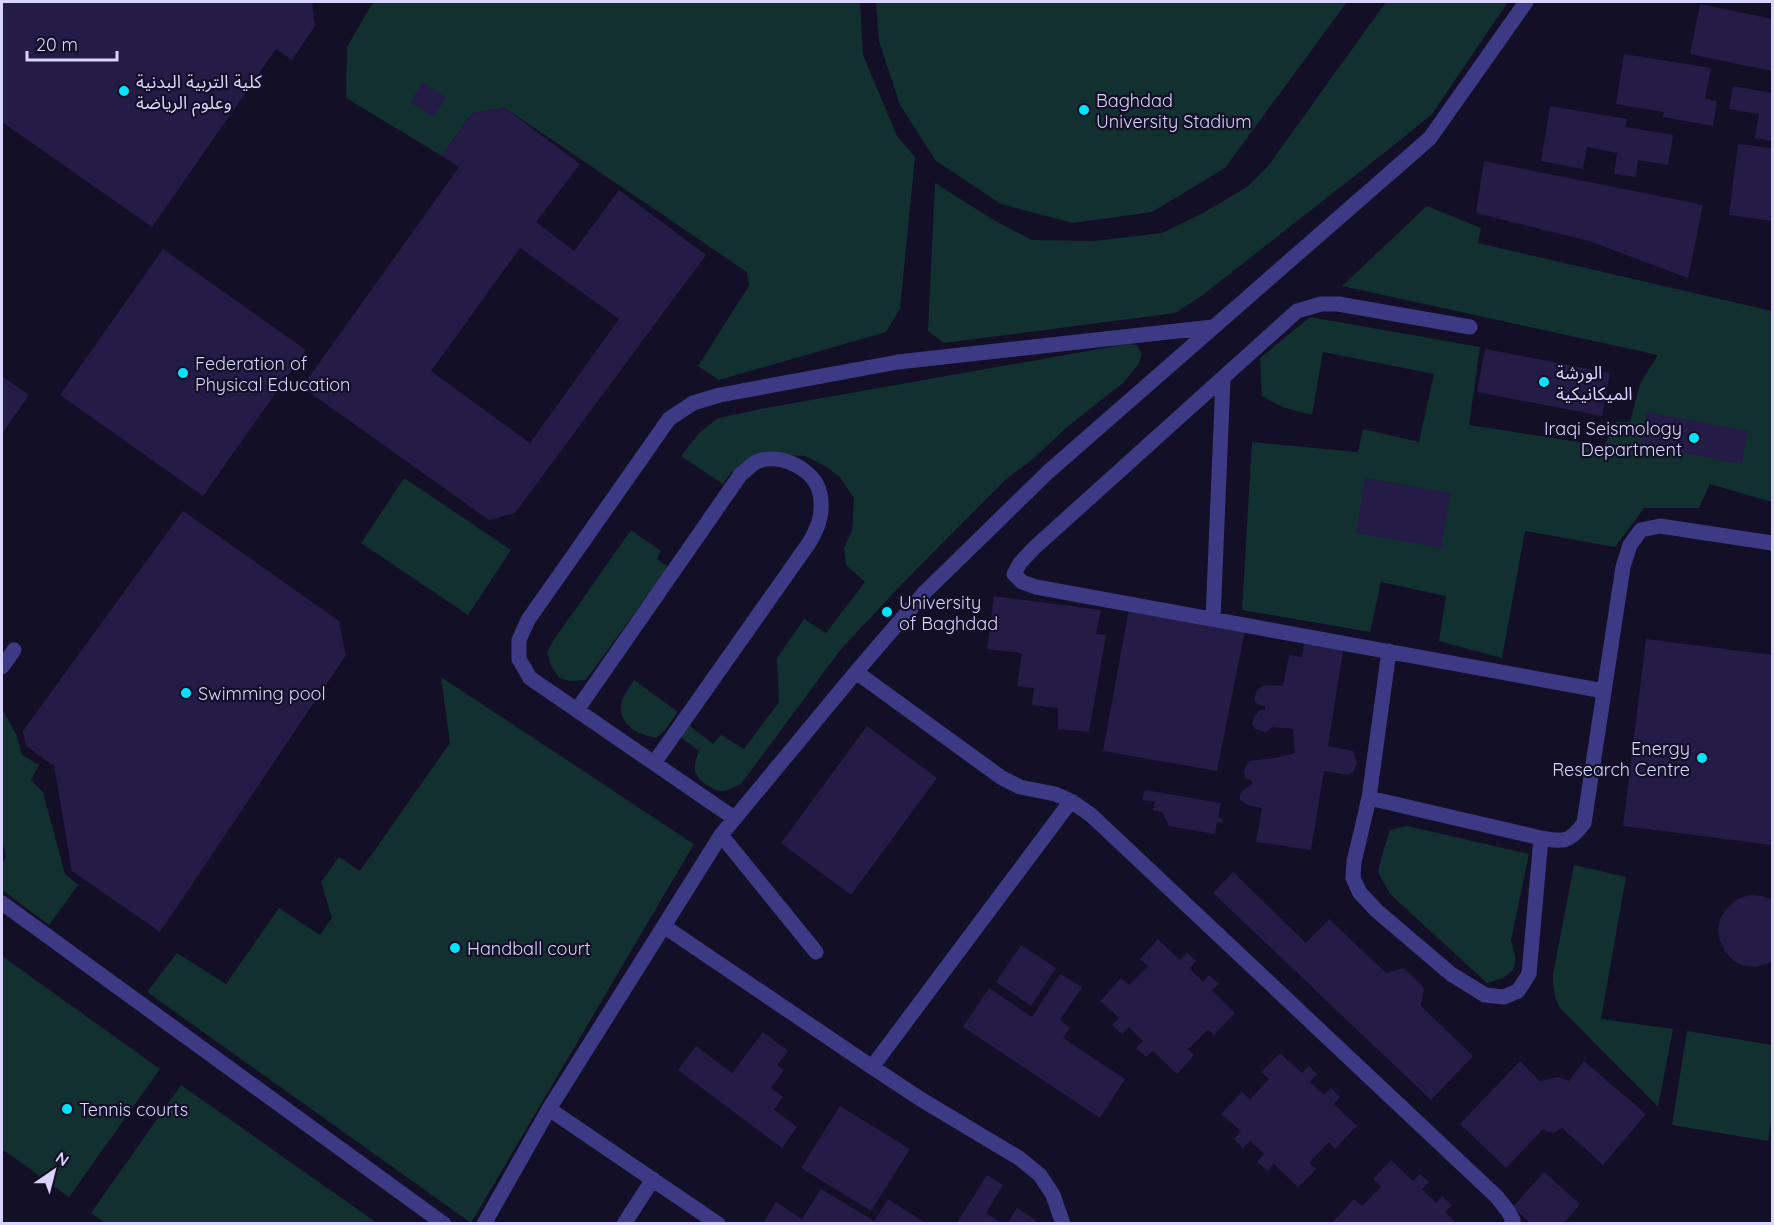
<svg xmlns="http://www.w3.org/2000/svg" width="1774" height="1225" font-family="Quicksand,'Noto Sans Arabic',sans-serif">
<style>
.green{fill:#12302f}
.building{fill:#241b47;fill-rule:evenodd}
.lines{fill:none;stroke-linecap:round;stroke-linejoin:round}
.minor{stroke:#3d3a85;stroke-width:15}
.poi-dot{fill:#00e5ff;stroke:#130f26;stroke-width:2}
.labels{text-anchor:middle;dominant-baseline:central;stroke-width:4.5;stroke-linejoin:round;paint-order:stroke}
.poi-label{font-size:18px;fill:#d9d4ff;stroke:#130f26;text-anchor:start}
</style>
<rect width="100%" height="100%" fill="#130f26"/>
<path class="green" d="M373 2H860L863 55 897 136 915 157 900 309 886 332 719 380 698 366 749 286 747 272 505 108 472 113 442 156 346 98 347 47Z
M876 2H1347L1225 168 1152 212 1073 223 1001 204 936 161 900 105 879 41Z
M1386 2H1508L1432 114 1398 142 1204 294 1175 313 944 343 928 331 935 183 992 219 1032 240 1094 241 1162 233 1203 213 1247 187 1268 166Z
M1427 206 1481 228 1478 243 1772 311V502L1710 484 1699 508H1644L1615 547 1525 531 1502 658 1439 641 1446 596 1381 582 1370 632 1242 610 1252 442 1358 452 1363 429 1419 442 1434 374 1323 352 1312 415 1282 407 1262 396 1260 358 1310 317 1480 347 1469 425 1604 446 1616 422H1630L1640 384 1658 355 1342 286Z
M1127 344 1137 345 1142 354 1138 365 1123 383 1067 427 1034 458 1005 480 907 579 841 649 741 784C736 786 728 791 722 791 713 791 697 780 695 771 694 764 697 757 699 751L678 735 686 723 713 744 721 735 744 749 779 702 777 658 804 619 826 633 865 582 846 565 844 548 852 530 854 498 840 477 825 466 805 456 787 455 731 473 723 484 681 456 699 433 718 418 766 408Z
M404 478 511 550 468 615 361 543Z
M631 530 661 551 657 559 668 567 586 680 570 681 559 678 551 666 547 653 553 641Z
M441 677 694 844 471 1223 147 992 177 953 226 984 279 908 320 935 332 918 321 882 339 857 360 871 450 743Z
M634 680 678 712 665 730 656 738C637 734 616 724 622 701 624 694 630 687 634 680Z
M4 712 16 734 22 755 39 765 31 780 43 792 65 874 78 885 49 925 2 890V864L6 856 2 840V714Z
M1407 826 1529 854 1511 940 1516 960 1513 970 1503 978 1487 983 1390 894 1378 872 1382 855 1390 830Z
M1574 865 1626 877 1601 1019 1673 1029 1658 1107 1560 1008C1554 997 1553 987 1553 974Z
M2 956 160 1069 69 1197 2 1149Z
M1687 1031 1772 1045V1115L1768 1141 1672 1125Z
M181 1085 377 1223H105L91 1213Z"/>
<path class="building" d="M2 2H312L315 26 292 60 276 49 152 227 2 122Z
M1700 4 1772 19V71L1690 54Z
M1624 54 1711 68 1705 99 1717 101 1713 126 1663 117 1664 112 1616 104Z
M423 82 446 98 433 117 410 102Z
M1733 86 1772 93V141L1755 138 1759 114 1729 109Z
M1550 106 1627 119 1625 127 1673 135 1668 165 1638 160 1636 177 1614 174 1617 153 1587 147 1583 169 1541 161Z
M505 108 580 164 536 222 574 251 619 190 706 255 515 513 489 520 302 387 459 167 442 156 472 113ZM520 248 619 319 530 443 431 371Z
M1738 144 1772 148V221L1729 215Z
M1484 161 1703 205 1688 278 1589 241 1476 213Z
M163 249 306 350 203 496 60 395Z
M1485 349 1610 373 1602 416 1477 392Z
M2 376 29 395 2 434Z
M1647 412 1748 431 1742 464 1641 445Z
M1365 478 1451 493 1441 548 1356 533Z
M183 511 339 621 346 655 160 932 72 871 54 766 26 746 23 731Z
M994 596 1101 610 1096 634 1106 635 1089 732 1058 729V708L1032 705 1034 688 1017 686 1022 653 987 649Z
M1129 609 1245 630 1217 771 1103 751Z
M1305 639 1344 645 1328 746 1353 751 1357 762 1354 771 1349 775 1324 771 1311 850 1256 842 1262 808 1247 805 1240 800V794L1242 791 1252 784 1251 780 1246 779 1244 773 1245 768 1249 761 1275 758 1295 753 1293 729 1273 727 1266 732 1255 729 1252 724 1254 718 1258 711 1265 709V706L1257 704 1254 699 1257 690 1264 685 1283 686 1289 655 1302 657Z
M1646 639 1772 655V845L1623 826Z
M867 726 937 778 851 895 781 843Z
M1145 790 1221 803 1218 817 1222 819V823L1217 822 1215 834 1169 826 1162 812 1153 810 1155 802 1142 800Z
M1233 872 1306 943 1329 919 1386 973 1404 968 1424 988 1421 1006 1473 1056 1431 1100 1213 893Z
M1749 895 1762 896 1772 900V962L1756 967 1744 966 1734 961 1725 952 1720 941 1718 929 1721 917 1728 907 1738 899Z
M1158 939 1180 960 1187 952 1196 961 1189 968 1203 982 1209 975 1219 984 1212 990 1235 1013 1214 1035 1208 1029 1188 1049 1194 1055 1177 1074 1153 1051 1146 1057 1136 1048 1143 1041 1129 1027 1122 1034 1112 1025 1119 1018 1100 1001 1121 978 1129 985 1148 966 1140 959Z
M1021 945 1056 968 1031 1006 996 982Z
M1060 974 1082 987 1060 1020 1070 1028 1063 1038 1125 1079 1100 1118 963 1027 989 988 1032 1017Z
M763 1032 788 1051 777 1065 784 1070 771 1088 783 1097 774 1110 797 1127 782 1148 678 1070 696 1046 732 1073Z
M1280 1053 1302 1073 1309 1066 1317 1074 1310 1082 1324 1095 1331 1088 1340 1097 1334 1104 1357 1126 1335 1149 1329 1142 1309 1163 1316 1169 1298 1187 1274 1164 1268 1171 1257 1162 1264 1154 1250 1141 1243 1148 1234 1139 1241 1131 1221 1114 1242 1092 1250 1099 1269 1079 1261 1072Z
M1520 1061 1540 1081 1558 1077 1569 1081 1584 1061 1646 1114 1603 1165 1562 1128 1554 1133 1548 1132 1543 1129 1506 1168 1460 1124Z
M840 1106 910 1149 871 1211 801 1168Z
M1391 1160 1413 1181 1420 1174 1429 1182 1422 1189 1436 1203 1442 1196 1452 1205 1445 1212 1457 1224H1335L1333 1222 1354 1199 1362 1206 1381 1187 1373 1179Z
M1544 1172 1580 1204 1563 1224H1531L1513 1207Z
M987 1175 1003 1185 986 1213 1003 1224H956Z
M821 1189 874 1221 888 1199 927 1224 764 1222 776 1202 802 1219Z
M1017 1208 1036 1220 1035 1224H1007Z"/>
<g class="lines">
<path class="minor" d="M1470 327 1338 304H1321L1297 311 1034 548 1020 563 1014 574 1022 582 1036 587 1604 691
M1213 619 1223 379
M1389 651 1369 798 1354 862 1353 878 1360 893 1377 911 1451 974 1485 995 1504 997 1518 991 1529 974 1541 838
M2 667 14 650
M856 672 1002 778 1020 787 1055 794 1071 801 1091 815 1497 1197 1508 1211 1513 1220 1511 1224
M577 710 741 474C746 471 751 465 756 462 780 452 815 469 820 494 824 513 818 528 809 543L654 763
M1369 798 1541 838C1564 842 1569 843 1584 823L1623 567 1630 545 1641 530 1660 526 1772 543
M734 818 530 678 519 659V640L528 620 669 419 693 403 720 395 898 362 1213 327
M721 835 816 952
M2 903 444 1224
M665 927 872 1067 922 1100 1019 1158 1040 1175 1053 1195 1063 1224
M872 1067 1071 801
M549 1109 718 1224
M484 1224 549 1109 721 835 856 672 925 592 1048 472 1430 138 1526 2
M624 1224 653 1179"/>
</g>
<g class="poi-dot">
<circle cx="124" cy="91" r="6"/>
<circle cx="1084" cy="110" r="6"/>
<circle cx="183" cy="373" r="6"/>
<circle cx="1544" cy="382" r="6"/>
<circle cx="1694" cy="438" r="6"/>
<circle cx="887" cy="612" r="6"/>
<circle cx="186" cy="693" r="6"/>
<circle cx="1702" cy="758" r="6"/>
<circle cx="455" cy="948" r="6"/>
<circle cx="67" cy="1109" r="6"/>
</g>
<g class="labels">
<g class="poi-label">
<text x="136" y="81">كلية التربية البدنية<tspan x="136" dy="21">وعلوم الرياضة</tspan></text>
<text x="1096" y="100">Baghdad<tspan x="1096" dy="21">University Stadium</tspan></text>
<text x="195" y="363">Federation of<tspan x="195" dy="21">Physical Education</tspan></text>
<text x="1556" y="372">الورشة<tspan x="1556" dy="21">الميكانيكية</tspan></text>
<text x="1682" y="428" text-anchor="end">Iraqi Seismology<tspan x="1682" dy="21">Department</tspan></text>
<text x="899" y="602">University<tspan x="899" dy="21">of Baghdad</tspan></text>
<text x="198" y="693">Swimming pool</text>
<text x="1690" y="748" text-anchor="end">Energy<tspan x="1690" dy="21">Research Centre</tspan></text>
<text x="467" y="948">Handball court</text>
<text x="79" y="1109">Tennis courts</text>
</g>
</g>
<rect width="1774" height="1225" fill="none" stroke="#d9d4ff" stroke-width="6"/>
<g transform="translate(54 1171) rotate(35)" stroke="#130f26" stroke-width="4.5" paint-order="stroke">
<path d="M0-4.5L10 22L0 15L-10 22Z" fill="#d9d4ff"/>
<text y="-9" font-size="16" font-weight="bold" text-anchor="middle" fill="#d9d4ff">N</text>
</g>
<path d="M27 51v9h90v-9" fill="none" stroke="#d9d4ff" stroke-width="3"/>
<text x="36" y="51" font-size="18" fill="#d9d4ff" stroke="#130f26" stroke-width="4.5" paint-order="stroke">20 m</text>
</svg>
